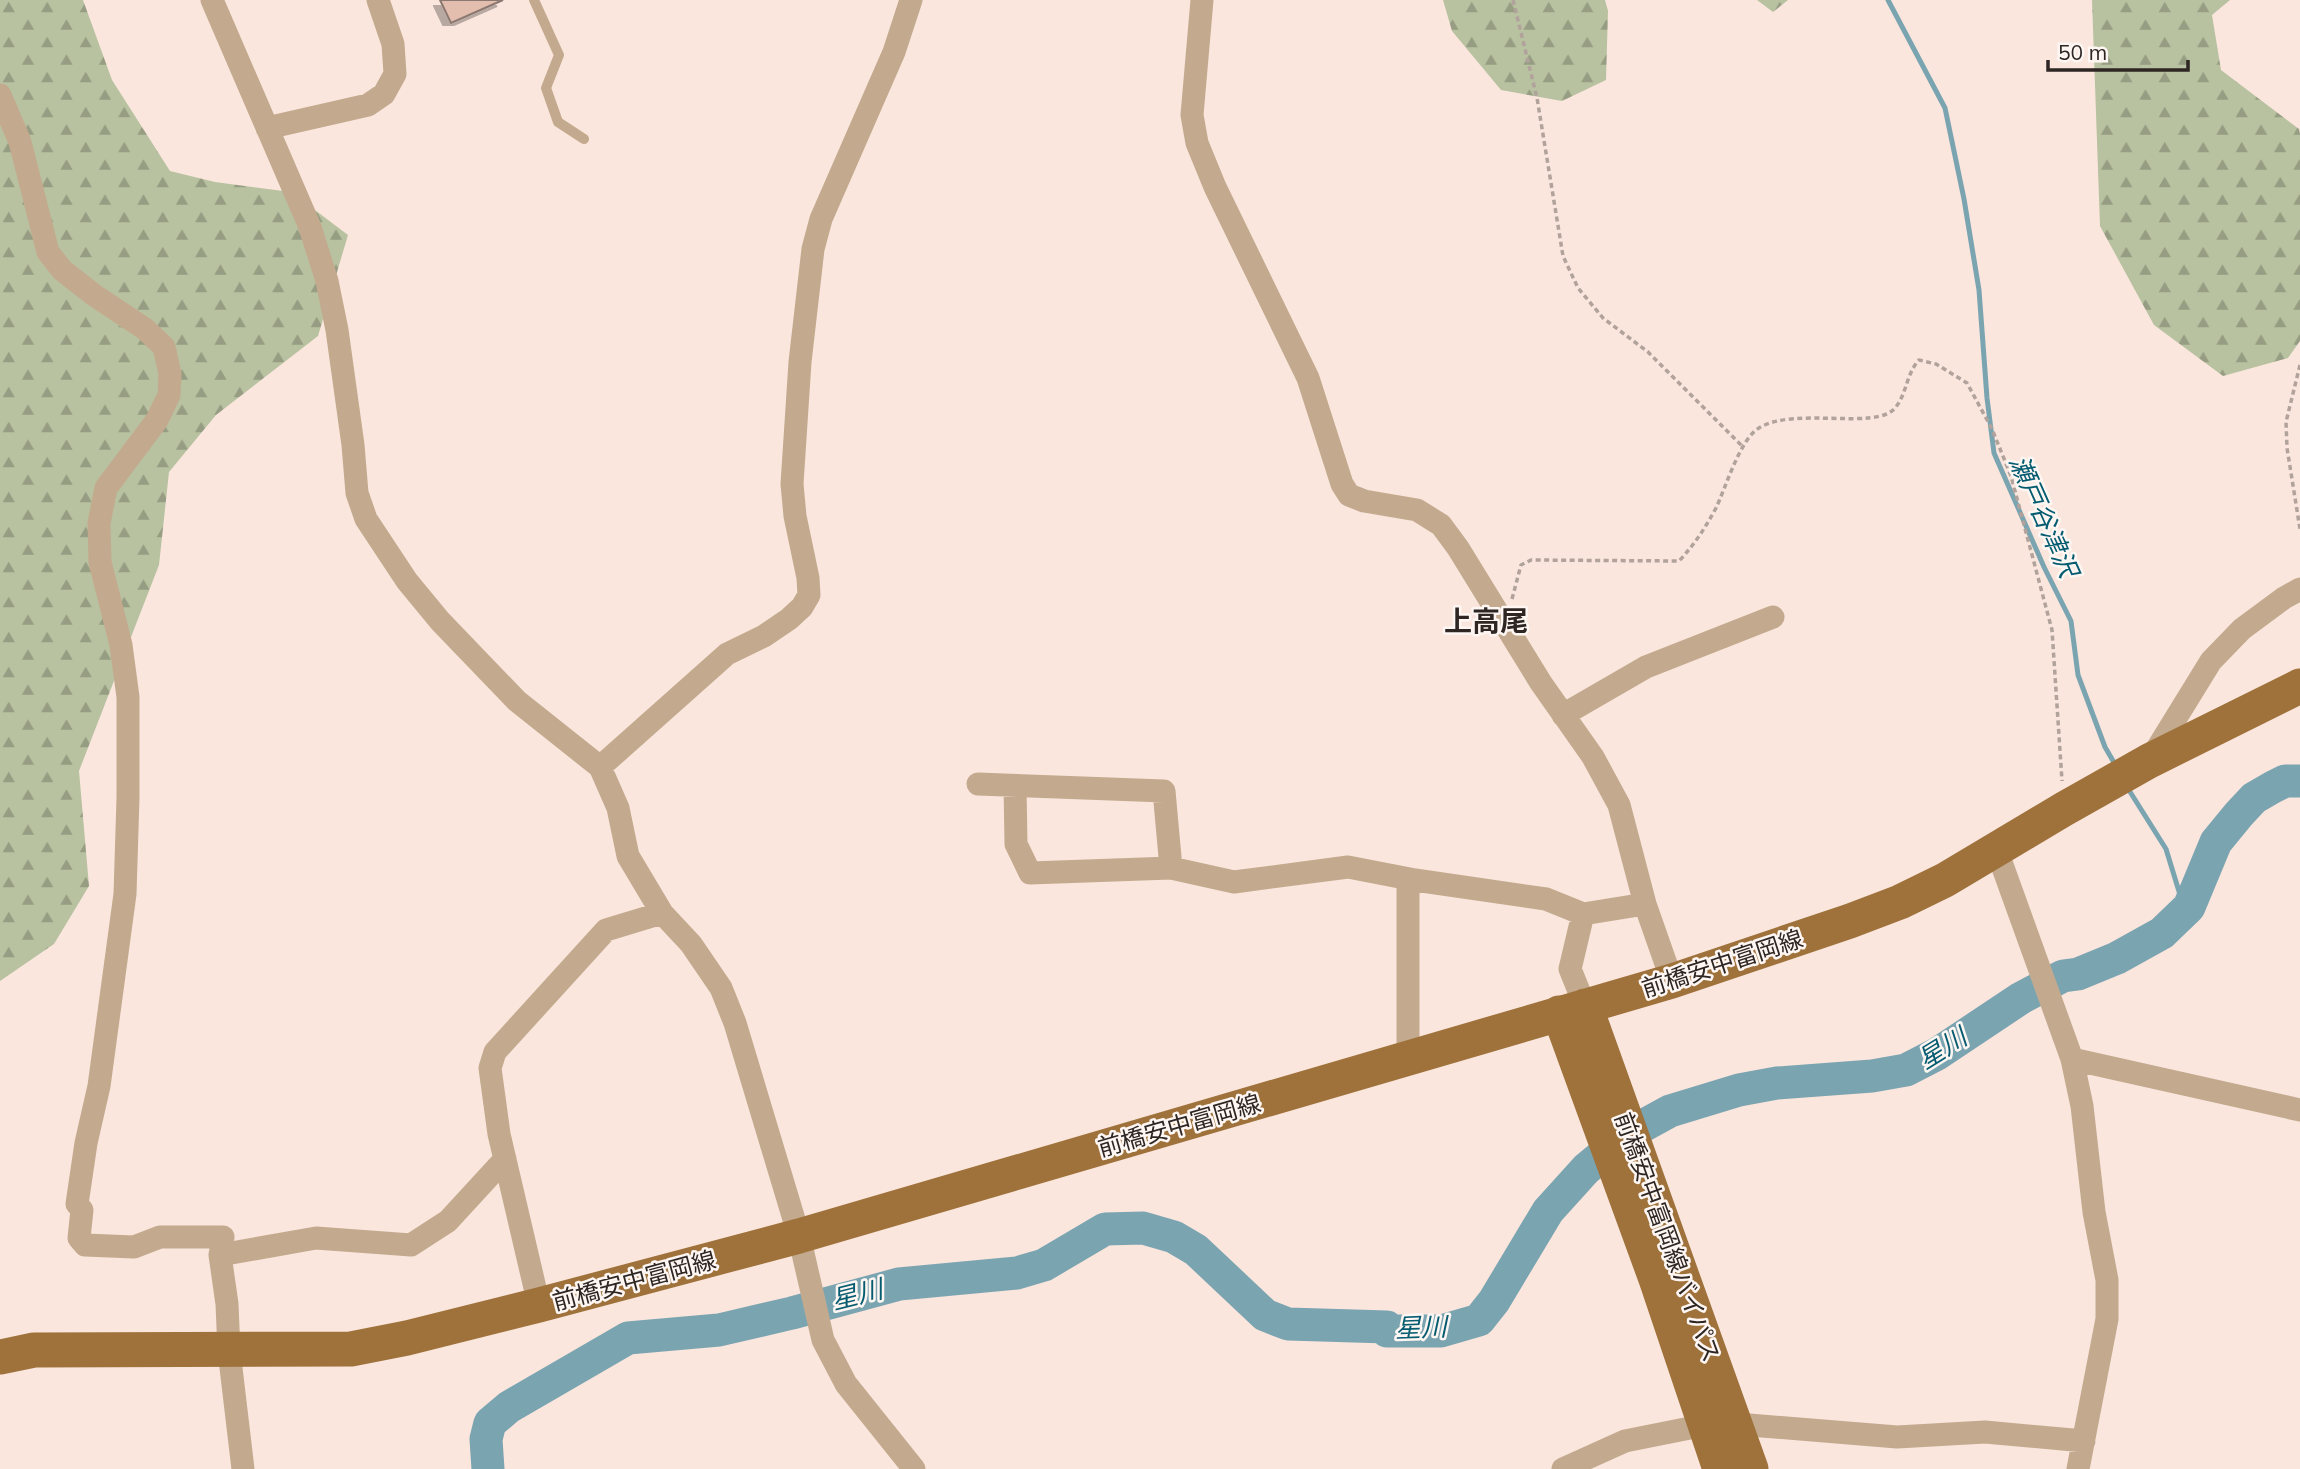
<svg xmlns="http://www.w3.org/2000/svg" width="2300" height="1469" font-family="Mulish,'Noto Sans JP',sans-serif">
<style>
.forest{fill:url(#forest-firs)}
.lines{fill:none;stroke-linecap:round;stroke-linejoin:round}
.stream{stroke:#7ba4b1;stroke-width:5}
.river{stroke:#7ba4b1;stroke-width:33}
.building{fill:#e3beae;stroke:#8b7971;stroke-width:2;filter:url(#shadow)}
.path{stroke:#b1a29b;stroke-width:3.5;stroke-dasharray:5 3.5;stroke-linecap:butt}
.lane{stroke:#c3aa8e;stroke-width:10}
.street{stroke:#c3aa8e;stroke-width:23}
.primary{stroke:#9f723b;stroke-width:35}
.labels{text-anchor:middle;dominant-baseline:central;stroke-width:5;stroke-linejoin:round;paint-order:stroke}
.street-label{font-size:24px;fill:#2e2623;stroke:#fef6f2}
.water-label{font-size:26px;font-style:italic;fill:#055c70;stroke:#fef6f2}
.quarter-label{font-size:28px;font-weight:bold;fill:#2e2623;stroke:#fef6f2}
</style>
<defs>
<pattern id="forest-firs" width="22" height="20" patternUnits="userSpaceOnUse" patternTransform="scale(1.75)"><rect width="22" height="20" fill="#b8c2a0"/><path d="M5 1l3.5 6h-7zM16 11l3.5 6h-7z" fill="#969d82"/></pattern>
<filter id="shadow"><feDropShadow dx="-6" dy="6" stdDeviation="0" flood-color="#0004"/></filter>
</defs>
<rect width="100%" height="100%" fill="#fae6dd"/>
<path class="forest" d="M0 0H83L112 80 170 171 215 182 291 192 348 235 318 336 216 415 169 472 159 565 79 771 89 886 54 944 0 981Z
M1443 0H1605L1608 11 1606 80 1562 101 1501 90 1452 31Z
M1757 0H1788L1773 12Z
M2092 0H2230L2212 15 2221 70 2299 129 2300 134V341L2288 358 2223 376 2154 325 2100 226Z"/>
<g class="lines">
<path class="stream" d="M1888 0 1945 108 1964 199 1979 290 1987 398 1994 453 2044 567 2071 621 2078 675 2105 747 2116 766
M2127 787 2166 849 2185 911"/>
<path class="river" d="M488 1469 486 1439 490 1423 509 1407 628 1338 719 1330 792 1313 899 1284 1017 1273 1044 1265 1105 1229 1143 1228 1174 1237 1196 1250 1265 1315 1288 1324 1387 1327V1331H1441L1479 1320 1494 1301 1548 1211 1586 1169 1628 1134 1670 1111 1739 1090 1777 1083 1872 1076 1906 1070 1937 1054 2021 998 2063 976 2078 974 2117 958 2162 933 2189 907 2216 842 2239 814 2254 798 2273 787 2285 781H2300"/>
</g>
<path class="building" d="M440 0H503L451 23Z"/>
<g class="lines">
<path class="path" d="M1513 0 1537 98 1563 256 1578 288 1603 318 1648 352 1743 447
M2300 365 2286 422 2287 448 2300 529
M1512 599 1521 565 1531 560 1679 561C1695 544 1705 528 1716 508 1726 487 1740 439 1759 428 1794 406 1876 431 1895 408 1907 394 1906 374 1919 360L1936 364 1967 383 1992 429 2011 476 2052 630 2062 781"/>
<path class="lane" d="M534 0 559 55 546 88 558 122 584 139"/>
<path class="street" d="M212 0 310 227 327 281 337 330 353 445 357 493 366 519 407 581 440 621 517 701 600 767 618 808 628 856 662 913 691 944 721 988 735 1023 799 1236 823 1340 846 1384 914 1469
M1202 0 1192 115 1197 143 1215 187 1308 378 1342 484 1349 495 1364 501 1417 510 1441 525 1458 548 1541 683 1593 757 1619 805 1645 904 1672 981
M0 95 20 142 48 252 62 270 94 295 145 329 164 347 170 374 169 395 157 420 106 488 99 523 100 562 121 645 128 697V798L125 894 99 1086 86 1143 77 1204 82 1210 79 1238 85 1245 134 1247 160 1237H223L220 1255 227 1304 229 1351 243 1469
M267 128 368 105 384 94 395 74 393 44 378 0
M1563 715 1646 667 1773 617
M2150 760 2211 661 2242 629 2284 598 2300 589
M600 767 727 654 764 636 789 619 802 607 809 595 808 578 795 516 792 484 800 362 813 249 821 219 894 52 911 0
M978 784 1164 791 1171 868
M1015 786 1016 844 1030 873 1171 868 1234 882 1348 867 1415 880 1546 899 1583 914 1645 904
M1997 851 2072 1059 2082 1106 2094 1212 2107 1280V1319L2078 1469
M1408 879V1057
M1583 914 1570 969 1585 1006
M2072 1059 2300 1110
M220 1255 316 1238 411 1245 448 1221 505 1159
M539 1305 499 1134 490 1068 495 1052 606 930 662 913
M1563 1469 1625 1441 1705 1425 1737 1424 1897 1437 1985 1432 2084 1441"/>
<path class="primary" d="M1585 1006 1751 1469
M1559 1013 1656 1279 1720 1469
M0 1357 34 1350 351 1349 407 1338 539 1305 799 1236 1672 981 1850 921 1900 902 1945 880 2064 809 2149 761 2300 686"/>
</g>
<g class="labels">
<g class="street-label">
<text transform="translate(1722 963) rotate(-18)">前橋安中富岡線</text>
<text transform="translate(1179 1125) rotate(-16)">前橋安中富岡線</text>
<text transform="translate(1668 1237) rotate(70)">前橋安中富岡線バイパス</text>
<text transform="translate(634 1280) rotate(-15)">前橋安中富岡線</text>
</g>
<g class="water-label">
<text transform="translate(2044 516) rotate(66)">瀬戸谷津沢</text>
<text transform="translate(1942 1048) rotate(-32)">星川</text>
<text transform="translate(857 1294) rotate(-14)">星川</text>
<text transform="translate(1421 1327) rotate(-2)">星川</text>
</g>
<g class="quarter-label">
<text x="1486" y="620">上高尾</text>
</g>
</g>
<path d="M2048 60v10h140v-10" fill="none" stroke="#2e2623" stroke-width="3.5"/>
<text x="2058" y="60" font-size="21" fill="#2e2623" stroke="#fef6f2" stroke-width="5" paint-order="stroke">50 m</text>
</svg>
